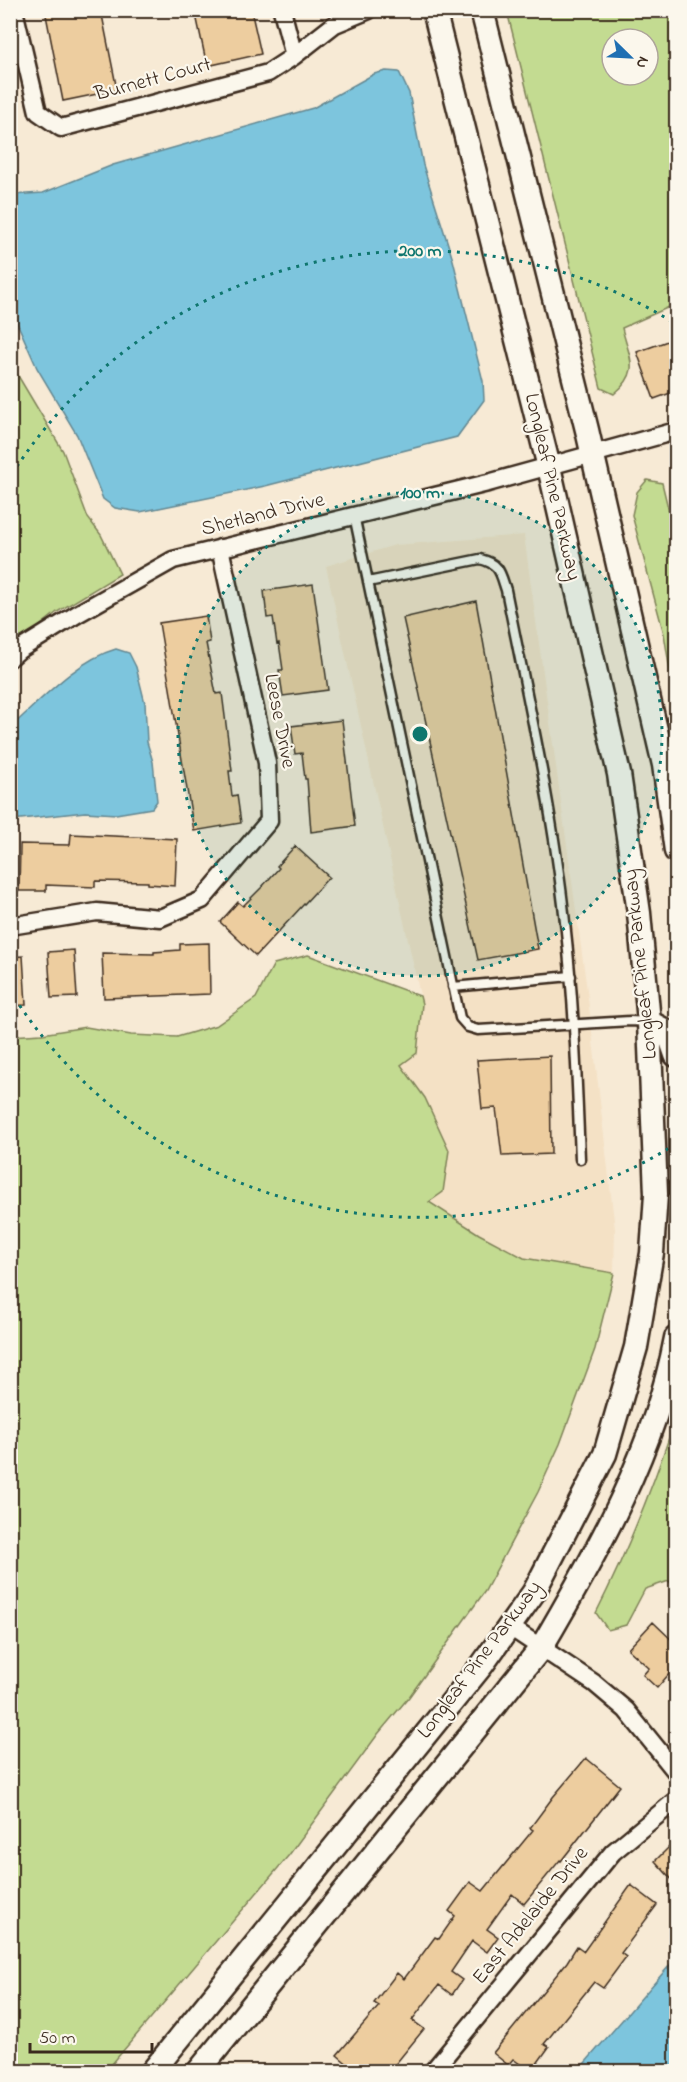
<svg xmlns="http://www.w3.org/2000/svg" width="687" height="2082" font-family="'Indie Flower',sans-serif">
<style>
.built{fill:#f4e1c5}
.green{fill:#c3db91;stroke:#7f8258;stroke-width:1.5;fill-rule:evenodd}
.water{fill:#7dc5dd;stroke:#638791;stroke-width:1.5}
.building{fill:#edcd9f;stroke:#3b2a1e;stroke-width:1.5}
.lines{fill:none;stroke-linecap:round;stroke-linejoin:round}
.lane-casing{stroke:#3b2a1e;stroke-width:13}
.street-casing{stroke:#3b2a1e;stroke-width:21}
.secondary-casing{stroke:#3b2a1e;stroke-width:27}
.lane{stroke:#fbf7ec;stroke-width:8}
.street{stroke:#fbf7ec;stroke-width:16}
.secondary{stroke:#fbf7ec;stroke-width:22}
.ring{fill:none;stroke:#0f766e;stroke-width:3;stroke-dasharray:3 6}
.labels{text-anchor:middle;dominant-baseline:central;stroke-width:4.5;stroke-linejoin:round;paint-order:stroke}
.street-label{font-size:21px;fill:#3b2a1e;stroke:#fbf7ec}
.centre{fill:#0f766e;stroke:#fbf7ec;stroke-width:3}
.ring-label{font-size:18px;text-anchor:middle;font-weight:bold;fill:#0f766e;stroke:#fbf7ec;stroke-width:4.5;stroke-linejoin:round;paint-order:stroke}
</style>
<rect width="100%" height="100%" fill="#f7ead5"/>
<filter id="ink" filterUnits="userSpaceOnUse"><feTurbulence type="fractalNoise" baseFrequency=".0167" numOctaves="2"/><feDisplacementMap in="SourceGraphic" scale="12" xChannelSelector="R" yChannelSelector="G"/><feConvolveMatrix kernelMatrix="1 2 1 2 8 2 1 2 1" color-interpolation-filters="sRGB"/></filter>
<g filter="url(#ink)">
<path class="built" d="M524 535 587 990 615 1229 614 1273 524 1258 479 1234 429 1201 401 1065 422 1004 326 566 395 545Z"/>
<path class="green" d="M507 11H676V304L622 328C629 358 642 371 614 394L601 388ZM612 39H648V75H612Z
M11 364 63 451 88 518 101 535 120 574 57 612 11 649Z
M647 480 662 483 676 541V708L664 634 632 515 637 492Z
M308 955 420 996 422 1004 417 1053 401 1065 425 1098 449 1150 443 1192 429 1202 479 1234 524 1258 614 1273 595 1349 560 1444 538 1492 485 1591 409 1697 378 1734 289 1855 106 2071H11V1036L42 1034 86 1027 131 1035 177 1037 217 1025 256 998 274 964Z
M676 1417V1590L669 1581 645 1589 626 1625 608 1630 596 1613C628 1550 654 1484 676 1417Z"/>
<path class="water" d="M386 71 399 72 409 93 423 165 453 260 483 381 484 400 457 437 265 486 140 512 115 508 103 499 77 435 37 368 11 309V195L43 193 113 165 313 108 374 74Z
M116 649 129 653 136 667 145 703 147 742 153 762 157 801 152 808 116 814 85 812 12 820 10 819 11 727C41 700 77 660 116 649Z
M676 1958V2068L658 2071H578Z"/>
<path class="building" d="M45 10H101L117 90 63 101Z
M195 10H251L261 54 207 66Z
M673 339 676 350V391L654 399 637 352Z
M313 584 328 690 283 696 279 670H283L279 643 277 644 273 617 267 618 264 591Z
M476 601 538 949 478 960 403 618Z
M206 616 210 642 206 643 211 669 216 694 222 693 232 771H229L232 796 237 795 241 823 194 831 159 623Z
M342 720 355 826 311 832 307 779H305L302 753 295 754 291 726Z
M71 834 177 839 175 886 148 884V882L95 881V887L46 885V891H19L20 844 70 845Z
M295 846 329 877 256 956 220 922 238 902 243 906 261 888 279 868 277 866Z
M209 943 210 994 104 998 102 953 154 954V952L180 950V944Z
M74 950 77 997 51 998 48 952Z
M23 956 26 1005 10 1006V957Z
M550 1056 551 1154 502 1156 496 1108 482 1109 477 1060Z
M653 1622 676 1644V1666L657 1688 643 1675 649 1668 628 1649Z
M586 1758 620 1786 561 1861 560 1860 524 1904 512 1894 487 1929 498 1937 487 1952 472 1941 451 1972 462 1980 452 1995 439 1985 412 2020 424 2029 389 2072H357L337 2055 379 2006 374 2003 397 1973 404 1979 435 1937 439 1939 455 1916 449 1911 470 1882 483 1891 533 1830 530 1828 553 1797Z
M670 1846 676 1853V1884L655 1861Z
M631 1885 657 1905 621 1953 626 1957 603 1988 594 1982 544 2044 549 2047 531 2072 513 2059 508 2065 493 2053 567 1962 577 1946 584 1951Z"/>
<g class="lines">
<defs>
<path id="lane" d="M354 515 460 1018 468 1027 478 1030 630 1021 649 1022
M368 582 480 559C500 564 500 572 506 590 528 700 553 810 565 922 574 1001 577 1080 580 1159
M453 987 571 976"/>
<path id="street" d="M14 10 38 112 61 128 268 73 294 56 335 24 369 10
M282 10 294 56
M10 658 19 650 79 613 173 560 488 483 676 431
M10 926 97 912 160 918 202 900 269 821 267 763 220 548
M510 1627 594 1683 626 1710 676 1772
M432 2072 613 1852 676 1800"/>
<path id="secondary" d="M482 10 587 430 664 765 676 851
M649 1022 668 1032 676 1055
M152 2072 482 1665 534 1592 605 1454 636 1347 652 1253 656 1194 649 1022 639 913 619 774 549 467 434 10
M198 2072 541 1648C598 1551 655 1450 676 1338"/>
</defs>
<use href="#lane" class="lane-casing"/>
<use href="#street" class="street-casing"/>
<use href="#secondary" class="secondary-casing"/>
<use href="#lane" class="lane"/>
<use href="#street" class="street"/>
<use href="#secondary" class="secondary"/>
</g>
</g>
<circle cx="420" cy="734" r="242" fill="#0f766e" fill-opacity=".12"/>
<g class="ring">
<circle cx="420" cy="734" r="242"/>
<path d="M676 1144A484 484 0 0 1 12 994M12 474A484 484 0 0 1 676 324"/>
</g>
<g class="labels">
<g class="street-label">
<text transform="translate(153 80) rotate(-15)">Burnett Court</text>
<text transform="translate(552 487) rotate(77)">Longleaf Pine Parkway</text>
<text transform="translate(263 515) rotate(-14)">Shetland Drive</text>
<text transform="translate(279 721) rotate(79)">Leese Drive</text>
<text transform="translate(641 964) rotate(-96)">Longleaf Pine Parkway</text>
<text transform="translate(480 1660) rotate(-53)">Longleaf Pine Parkway</text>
<text transform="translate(531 1916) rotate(-51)">East Adelaide Drive</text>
</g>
</g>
<circle cx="420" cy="734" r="9" class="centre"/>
<g class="ring-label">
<text x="420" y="256">200 m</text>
<text x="420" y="498">100 m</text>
</g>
<rect width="687" height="2082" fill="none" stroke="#fbf7ec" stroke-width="36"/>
<rect x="18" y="18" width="651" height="2046" fill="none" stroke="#3b2a1e" stroke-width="2" filter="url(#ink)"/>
<g transform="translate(630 57) rotate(114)"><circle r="28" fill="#fbf7ec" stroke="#aea59a" stroke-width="1.5"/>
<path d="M0-4.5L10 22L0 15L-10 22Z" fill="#1f6fb2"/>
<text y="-9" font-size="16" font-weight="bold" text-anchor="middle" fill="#3b2a1e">N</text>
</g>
<path d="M30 2043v9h122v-9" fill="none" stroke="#3b2a1e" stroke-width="3"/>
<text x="39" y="2043" font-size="18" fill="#3b2a1e" stroke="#fbf7ec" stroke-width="4.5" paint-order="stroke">50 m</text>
</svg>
